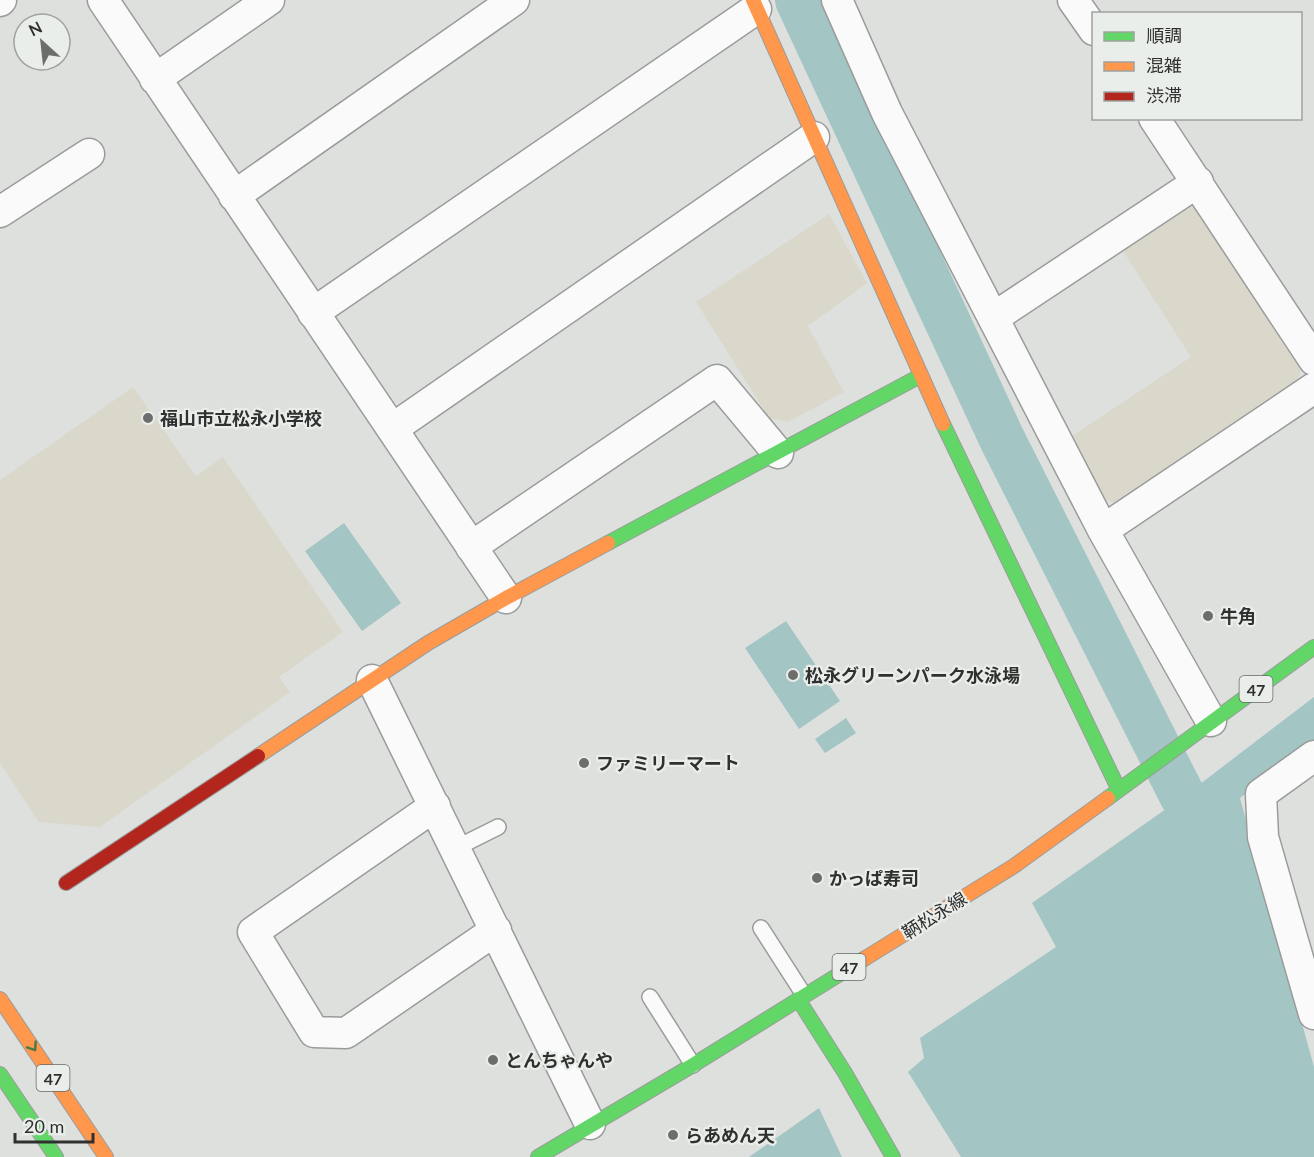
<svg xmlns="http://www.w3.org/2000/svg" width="1314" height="1157" font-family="Lato,'Noto Sans JP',sans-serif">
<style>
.green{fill:#dad8cb}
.water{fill:#a3c5c4}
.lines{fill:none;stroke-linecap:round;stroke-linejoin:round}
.river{stroke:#a3c5c4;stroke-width:46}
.lane-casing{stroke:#9a9c9b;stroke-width:18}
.street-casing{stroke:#9a9c9b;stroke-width:33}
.fast-casing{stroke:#9a9c9b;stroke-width:16}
.slow-casing{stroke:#9a9c9b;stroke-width:16}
.jam-casing{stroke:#9a9c9b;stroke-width:16}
.lane{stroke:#fafafa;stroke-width:15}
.street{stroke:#fafafa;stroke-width:30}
.fast{stroke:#63d668;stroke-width:14}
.slow{stroke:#ff974d;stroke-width:14}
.jam{stroke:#b3261e;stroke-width:14}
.oneway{stroke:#467b49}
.poi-dot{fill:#6c6e6c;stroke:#eaeeea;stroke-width:2}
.labels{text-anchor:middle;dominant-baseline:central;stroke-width:4.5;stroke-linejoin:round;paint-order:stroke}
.shield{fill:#eaeeea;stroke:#676967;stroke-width:1.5}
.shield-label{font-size:16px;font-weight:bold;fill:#2f302f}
.poi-label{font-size:18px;font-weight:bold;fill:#2f302f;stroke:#eaeeea;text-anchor:start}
.street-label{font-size:18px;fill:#2f302f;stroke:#eaeeea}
</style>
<rect width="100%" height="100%" fill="#dee0de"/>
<path class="green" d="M1195 204 1302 366 1298 379 1115 503 1104 499 1072 436 1191 357 1123 251Z
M829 214 867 283 808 326 844 392 788 422 769 418 696 302Z
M133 387 196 476 223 457 343 632 279 677 290 692 100 827 39 822 0 763V480Z"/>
<path class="water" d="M344 523 401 603 362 631 305 551Z
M786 621 840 701 799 729 745 648Z
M1314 697V742L1240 798 1314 1067V1157H961L908 1072 924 1058 920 1038 1056 947 1032 903 1183 797Z
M846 718 856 733 825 753 815 739Z
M819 1108 842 1157H749Z"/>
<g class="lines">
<path class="river" d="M798 0 1002 439 1183 797"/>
<defs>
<path id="lane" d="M456 848 498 827
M761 928 804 995
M650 997 693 1065"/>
<path id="street" d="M103 0 506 598
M837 0 887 113 1103 530 1211 721
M1073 0 1094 30
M0 1 1 0
M155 79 269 0
M1154 118 1314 360
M234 196 514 0
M0 212 89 154
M313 313 756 9
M993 318 1198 182
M392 429 814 137
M1103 530 1314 388
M471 547 717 380 778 453
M372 680 590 1124
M1314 756 1261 794 1263 837 1314 1014
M435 806 253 932 314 1032 346 1033 496 930"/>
<path id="fast" d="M943 424 1119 790
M608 543 920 376
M1108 798 1314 647
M798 999 845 1073 893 1157
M0 1074 56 1157
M538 1157 693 1065 864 959"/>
<path id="slow" d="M753 0 943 424
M258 756 428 643 506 598 608 543
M864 959 1014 866 1108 798
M0 999 106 1157"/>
<path id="jam" d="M66 883 258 756"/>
</defs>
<use href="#lane" class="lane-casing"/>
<use href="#street" class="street-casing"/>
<use href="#fast" class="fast-casing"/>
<use href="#slow" class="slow-casing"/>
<use href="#jam" class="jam-casing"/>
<use href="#lane" class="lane"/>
<use href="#street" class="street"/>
<use href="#fast" class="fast"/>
<use href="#slow" class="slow"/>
<use href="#jam" class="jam"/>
</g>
<defs><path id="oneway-chevron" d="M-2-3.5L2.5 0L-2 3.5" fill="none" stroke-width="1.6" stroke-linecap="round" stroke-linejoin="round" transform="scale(1.5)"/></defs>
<use class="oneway" href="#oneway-chevron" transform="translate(33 1047) rotate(56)"/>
<g class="poi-dot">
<circle cx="148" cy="418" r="6"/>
<circle cx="1208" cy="616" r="6"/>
<circle cx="793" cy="675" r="6"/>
<circle cx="584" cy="763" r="6"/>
<circle cx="817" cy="878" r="6"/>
<circle cx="493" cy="1060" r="6"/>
<circle cx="673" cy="1135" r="6"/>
</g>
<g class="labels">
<g class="shield">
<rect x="1239.5" y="676" width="33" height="26" rx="4.5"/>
<rect x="832.5" y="954" width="33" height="26" rx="4.5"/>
<rect x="36.5" y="1065" width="33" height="26" rx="4.5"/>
</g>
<g class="shield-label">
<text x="1256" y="689">47</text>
<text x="849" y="967">47</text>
<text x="53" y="1078">47</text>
</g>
<g class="poi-label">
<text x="160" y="418">福山市立松永小学校</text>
<text x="1220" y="616">牛角</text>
<text x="805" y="675">松永グリーンパーク水泳場</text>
<text x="596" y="763">ファミリーマート</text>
<text x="829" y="878">かっぱ寿司</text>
<text x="505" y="1060">とんちゃんや</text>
<text x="685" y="1135">らあめん天</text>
</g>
<g class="street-label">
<text transform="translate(934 915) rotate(-32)">鞆松永線</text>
</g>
</g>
<rect x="1092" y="12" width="210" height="108" fill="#eaeeea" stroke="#9fa29f" stroke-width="1.5"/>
<rect x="1104" y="32" width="30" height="9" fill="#63d668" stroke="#9fa29f" stroke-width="1.5"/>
<text x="1146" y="42" font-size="18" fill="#2f302f">順調</text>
<rect x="1104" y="62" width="30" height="9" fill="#ff974d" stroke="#9fa29f" stroke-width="1.5"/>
<text x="1146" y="72" font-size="18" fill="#2f302f">混雑</text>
<rect x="1104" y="92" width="30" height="9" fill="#b3261e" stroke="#9fa29f" stroke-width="1.5"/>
<text x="1146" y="102" font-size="18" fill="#2f302f">渋滞</text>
<g transform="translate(42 42) rotate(333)"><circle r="28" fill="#eaeeea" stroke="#9fa29f" stroke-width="1.5"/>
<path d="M0-4.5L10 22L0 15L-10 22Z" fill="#6c6e6c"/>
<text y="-9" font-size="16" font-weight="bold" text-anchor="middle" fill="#2f302f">N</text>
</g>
<path d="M15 1133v9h78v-9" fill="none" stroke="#2f302f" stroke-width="3"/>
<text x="24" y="1133" font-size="18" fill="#2f302f" stroke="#eaeeea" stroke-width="4.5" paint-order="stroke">20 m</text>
</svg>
